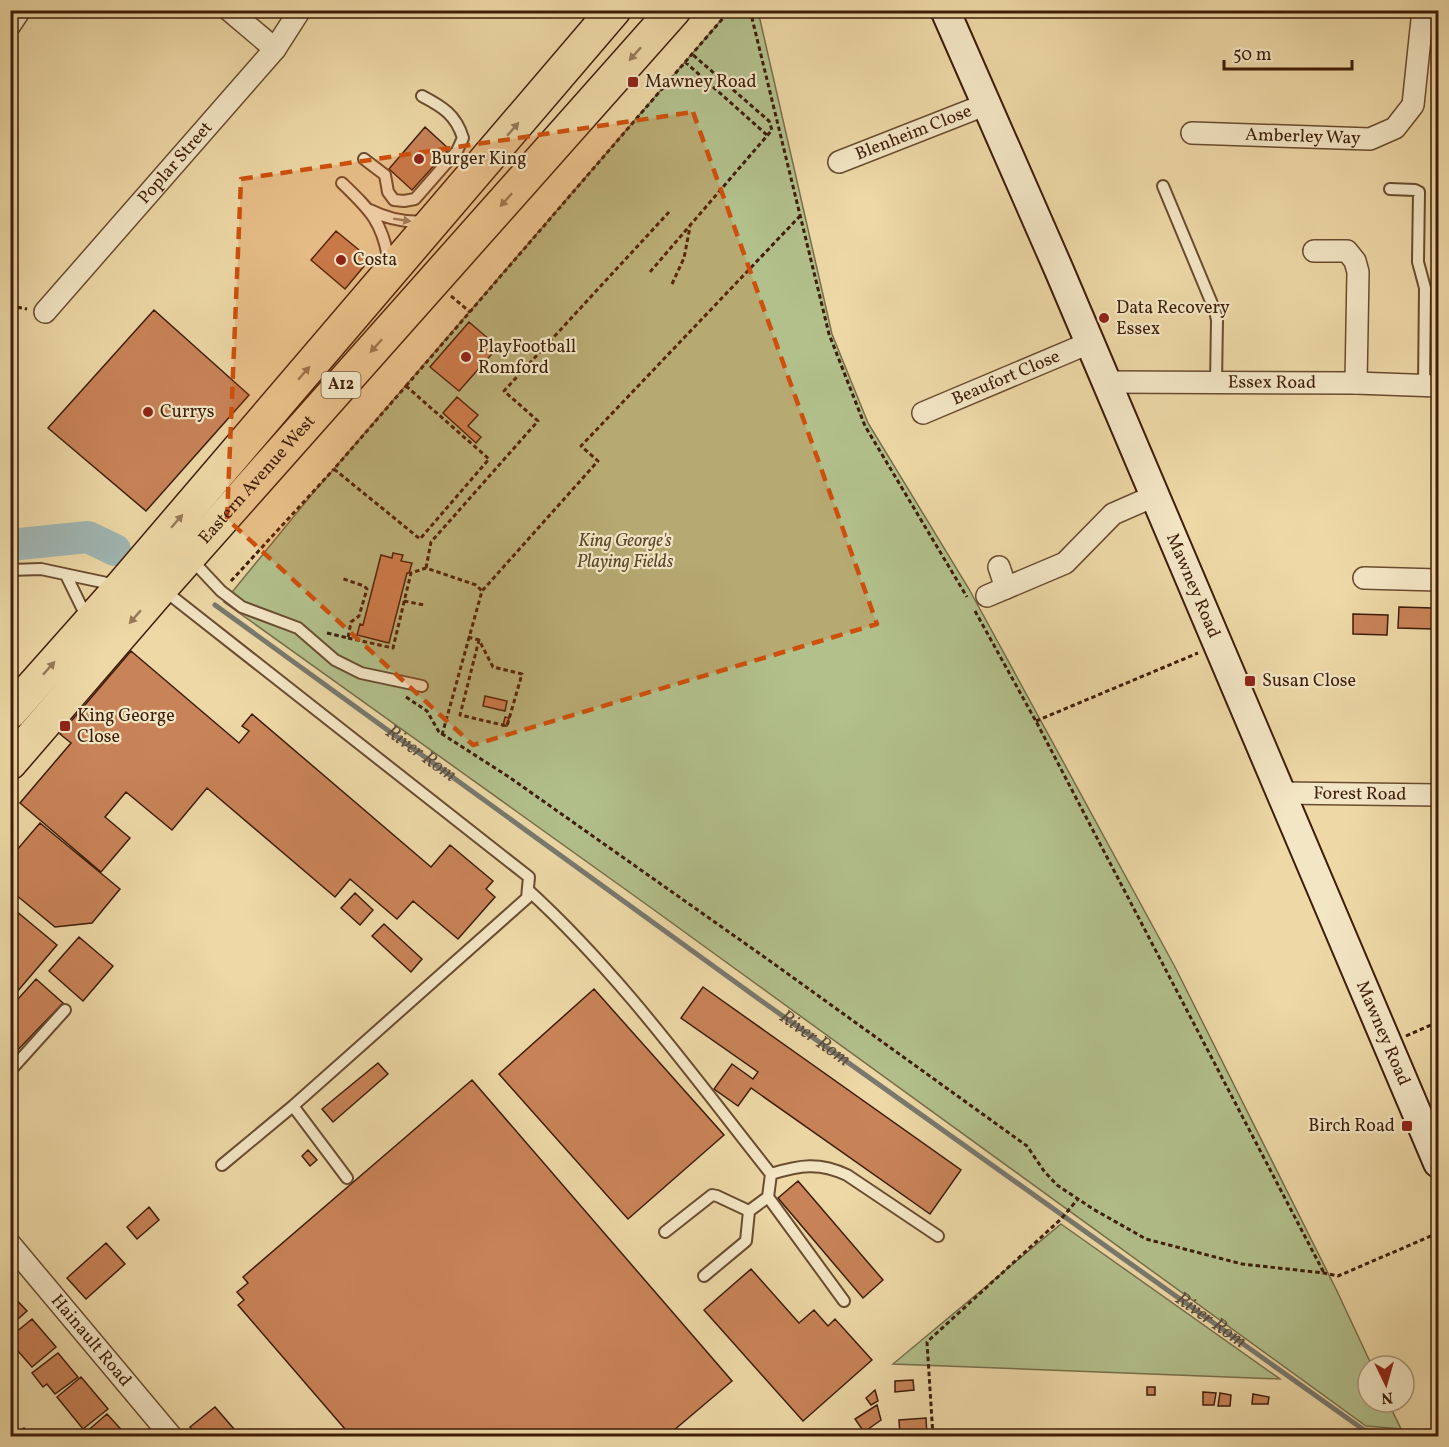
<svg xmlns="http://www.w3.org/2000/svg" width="1449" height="1447" font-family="Vollkorn,serif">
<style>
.green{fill:#b2c08c;stroke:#786e4a;stroke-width:1.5}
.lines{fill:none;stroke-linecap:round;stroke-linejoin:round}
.stream{stroke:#78796f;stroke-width:5}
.river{stroke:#9fb6b3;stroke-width:32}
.building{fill:#c98358;stroke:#3e1d09;stroke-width:1.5}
.lane-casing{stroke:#6a4c30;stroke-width:14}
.street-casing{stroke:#6a4c30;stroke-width:24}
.secondary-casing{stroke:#3e1d09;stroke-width:32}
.highway-casing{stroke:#3e1d09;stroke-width:36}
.path{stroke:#3e1d09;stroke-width:3;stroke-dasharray:4.5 3;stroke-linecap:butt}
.lane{stroke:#f3e6c5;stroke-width:10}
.street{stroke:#f3e6c5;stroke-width:21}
.secondary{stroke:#f3e6c5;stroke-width:28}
.highway{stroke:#edd8a6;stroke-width:33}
.oneway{fill:#967a58}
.oneway2{fill:#988267}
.marked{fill:#ce500c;fill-opacity:0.2;stroke:#ce500c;stroke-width:4.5;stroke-dasharray:12 8;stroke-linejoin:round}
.poi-dot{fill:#8f2418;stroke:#f3e6c5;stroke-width:2}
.labels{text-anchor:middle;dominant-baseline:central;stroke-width:4.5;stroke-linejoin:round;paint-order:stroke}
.shield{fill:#f3e6c5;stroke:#745941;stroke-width:1.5}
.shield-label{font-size:16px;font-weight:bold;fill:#3e1d09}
.poi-label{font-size:18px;fill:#3e1d09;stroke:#f3e6c5;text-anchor:start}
.street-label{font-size:18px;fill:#3e1d09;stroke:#f3e6c5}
.park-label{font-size:18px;font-style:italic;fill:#5b462a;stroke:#f3e6c5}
.water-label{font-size:20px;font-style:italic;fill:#5b4b3c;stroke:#f3e6c5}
</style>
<rect width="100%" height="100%" fill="#edd8a6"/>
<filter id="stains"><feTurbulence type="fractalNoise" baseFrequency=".00333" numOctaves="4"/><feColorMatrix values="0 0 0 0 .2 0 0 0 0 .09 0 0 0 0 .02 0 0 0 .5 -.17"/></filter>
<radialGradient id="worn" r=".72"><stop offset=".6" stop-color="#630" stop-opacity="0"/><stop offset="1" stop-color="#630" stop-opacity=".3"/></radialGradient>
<path class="green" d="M729 11H758L832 334 868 423 969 589 1175 967 1336 1289 1372 1366H1368V1402H1388L1401 1429 1366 1426 650 907 224 602 313 493Z
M1061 1224 1280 1379 893 1364Z"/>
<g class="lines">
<path class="stream" id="s1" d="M215 605 756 997 1364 1430 1428 1436"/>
<path class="river" d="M10 545 88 537 115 550"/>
</g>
<path class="building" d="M425 127 449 149 412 190 389 169Z
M336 231 370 259 345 289 311 260Z
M154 310 249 395 146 511 48 428Z
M469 322 498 347 459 391 430 367Z
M1431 332 1438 333V354L1430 353Z
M457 397 478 415 468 426 481 437 476 443 443 413Z
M393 553 403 555 401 561 412 563 409 573H407L389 643 357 635 360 624 363 625 381 555 392 558Z
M1399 607 1433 608V629L1398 628Z
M1353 614 1388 615 1387 635 1353 634Z
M1435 624H1438V645L1434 644Z
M131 651 239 743 249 731 242 726 252 714 431 867 450 845 493 881 486 889 495 897 458 939 413 901 397 919 350 879 335 897 207 788 172 830 126 792 105 817 130 838 101 872 20 803 71 743 60 734Z
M485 696 507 701 505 711 483 706Z
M505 717 509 718 507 726H503Z
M40 823 120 889 92 923 55 927 10 890V858Z
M355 893 373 910 360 925 341 908Z
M10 906 57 945 10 1000Z
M384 924 422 959 411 972 372 936Z
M79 937 113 966 83 1001 49 971Z
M36 979 63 1003 10 1058V1008Z
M703 987 961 1170 930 1214 751 1088 738 1106 714 1089 732 1064 753 1079 758 1072 681 1018Z
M594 989 724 1135 628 1219 499 1074Z
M378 1063 388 1074 333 1122 322 1109Z
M472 1080 732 1381 667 1436H351L238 1305 244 1300 237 1292 248 1283 243 1277Z
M308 1150 317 1160 310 1166 302 1156Z
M798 1181 883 1280 863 1298 778 1198Z
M149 1207 159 1220 137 1239 127 1227Z
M106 1243 125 1264 86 1299 67 1278Z
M751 1269 799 1323 814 1310 828 1326 835 1319 872 1360 803 1421 704 1310Z
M10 1293 27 1311 10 1326Z
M32 1319 56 1347 32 1367 10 1342V1337Z
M58 1353 78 1377 55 1394 47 1384 43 1387 32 1373Z
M81 1377 108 1409 83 1429 57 1397Z
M913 1380 914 1390 895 1392V1381Z
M1147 1387H1155V1395H1147Z
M875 1390 878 1401 871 1405 866 1398Z
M1203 1392 1216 1393 1214 1405H1203Z
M1220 1393 1231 1395 1230 1406H1218Z
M1253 1394 1269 1397 1268 1404H1252Z
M877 1405 881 1420 864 1432 855 1419Z
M215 1407 234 1429 226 1435 227 1436H198L190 1427Z
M107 1414 127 1436H88L85 1433Z
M926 1418 927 1436H900L899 1420Z
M24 1428 31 1436H17L15 1434Z"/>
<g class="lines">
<defs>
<path id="lane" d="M364 159 385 175 388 192 394 200 404 201 415 199 457 151 463 138C456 115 443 107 422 96
M342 183C370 210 383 222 389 263
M1163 186 1215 311 1217 320 1216 383
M1390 189 1415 190 1419 192 1418 262 1425 288 1424 385
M370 210C388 219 405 223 425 221
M191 559 221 591 242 607 298 628 335 660 361 673 422 686
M10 570 41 569 116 585
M66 575 87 618
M165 591 529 877 527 898 293 1106 222 1165
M528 890C620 974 694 1077 771 1174L768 1197 844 1301
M10 1071 65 1010
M293 1106 347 1178
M771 1174C800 1165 819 1162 847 1175L938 1236
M665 1232 712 1195 717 1196 749 1211
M704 1276 746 1241 749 1211 768 1197"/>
<g id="street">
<path d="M229 10 275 49"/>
<path d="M10 25 20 10"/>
<path id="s2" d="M1192 133 1370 139 1395 128 1413 105 1423 10"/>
<path id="s3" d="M839 162 987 104"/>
<path d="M1314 251H1347L1355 261 1358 272 1356 383"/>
<path id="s4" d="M45 312 275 49 300 10"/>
<path id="s5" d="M1106 382 1356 383 1438 386"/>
<path id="s6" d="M923 413 1089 343"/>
<path d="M999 567 1006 588"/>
<path d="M1364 578 1438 580"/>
<path d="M987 596 1065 563 1113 514 1154 496"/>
<path id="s7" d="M1282 793 1438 795"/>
<path id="s8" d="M10 1244 171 1436"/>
</g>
<g id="secondary">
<path id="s9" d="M945 10 1059 270 1438 1163"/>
</g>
<g id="highway">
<path d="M10 712 122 586 614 10"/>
<path id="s10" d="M10 763 161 588 674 10"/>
</g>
</defs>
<use href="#lane" class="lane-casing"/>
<use href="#street" class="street-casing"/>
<use href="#secondary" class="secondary-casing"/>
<use href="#highway" class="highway-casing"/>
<path class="path" d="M750 10 829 334 865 426 967 597
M685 62 767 135
M650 272 772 130 769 121 692 54
M672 284 684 258 690 227
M451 296 470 312
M10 306 27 309
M406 386 730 10
M406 386 489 459 420 539 334 469Z
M426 568 431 542 538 421 504 391 669 212
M231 581 334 469
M404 601 424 605
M975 611 1038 725 1324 1273
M327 633 348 638 351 622 359 616 367 589 364 586 341 578
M468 637 479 640 493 667 522 674 507 726 460 715 479 640
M348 638 393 648 411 573 426 568 476 585 482 591
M406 697 427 711 439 732 509 777 770 961 1027 1146 1044 1171 1057 1185 1093 1209 1146 1239 1242 1264 1324 1273 1338 1276 1438 1233
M1036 721 1198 653
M442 735 482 591 598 461 581 446 800 216
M1406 1036 1438 1022
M1436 1190 1432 1193 1438 1208
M933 1436 927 1342 1061 1219 1078 1199"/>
<use href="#lane" class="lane"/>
<use href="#street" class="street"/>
<use href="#secondary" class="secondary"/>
<use href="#highway" class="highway"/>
</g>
<defs><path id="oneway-solid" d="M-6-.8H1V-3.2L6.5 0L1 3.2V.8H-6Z" transform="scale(1.5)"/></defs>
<g class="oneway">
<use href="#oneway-solid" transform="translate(635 54) rotate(132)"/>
<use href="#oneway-solid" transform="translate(513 129) rotate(-49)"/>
<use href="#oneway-solid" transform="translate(506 200) rotate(132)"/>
<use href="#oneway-solid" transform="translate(376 346) rotate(132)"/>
<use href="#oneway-solid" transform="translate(304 373) rotate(-49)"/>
<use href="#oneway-solid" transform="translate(177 521) rotate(-49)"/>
<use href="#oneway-solid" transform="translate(135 617) rotate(131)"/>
<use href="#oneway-solid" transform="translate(49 668) rotate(-48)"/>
</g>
<use class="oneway2" href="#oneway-solid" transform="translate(402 220) rotate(9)"/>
<path class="marked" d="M693 112 877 624 473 745 227 519 241 179Z"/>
<g class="poi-dot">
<rect x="627" y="76" width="12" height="12" rx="3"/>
<circle cx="419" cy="159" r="6"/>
<circle cx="341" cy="260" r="6"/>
<circle cx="1104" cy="318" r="6"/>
<circle cx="466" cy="357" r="6"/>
<circle cx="148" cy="412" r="6"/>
<rect x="1244" y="675" width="12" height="12" rx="3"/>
<rect x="59" y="720" width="12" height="12" rx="3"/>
<rect x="1401" y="1120" width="12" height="12" rx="3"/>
</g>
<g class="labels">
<rect class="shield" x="321.5" y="372" width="39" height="26" rx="4.5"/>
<g class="shield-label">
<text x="341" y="385">A12</text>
</g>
<g class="poi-label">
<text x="645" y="82">Mawney Road</text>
<text x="431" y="159">Burger King</text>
<text x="353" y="260">Costa</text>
<text x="1116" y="308">Data Recovery<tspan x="1116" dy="21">Essex</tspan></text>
<text x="478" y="347">PlayFootball<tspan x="478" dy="21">Romford</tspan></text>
<text x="160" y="412">Currys</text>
<text x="1262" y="681">Susan Close</text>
<text x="77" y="716">King George<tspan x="77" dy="21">Close</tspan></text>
<text x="1395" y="1126" text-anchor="end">Birch Road</text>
</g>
<g class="street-label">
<text stroke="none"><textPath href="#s3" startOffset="80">Blenheim Close</textPath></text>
<text stroke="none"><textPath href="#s2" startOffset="111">Amberley Way</textPath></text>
<text stroke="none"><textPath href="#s4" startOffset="198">Poplar Street</textPath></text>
<text stroke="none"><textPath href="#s6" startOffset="90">Beaufort Close</textPath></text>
<text stroke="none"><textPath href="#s5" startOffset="166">Essex Road</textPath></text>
<text stroke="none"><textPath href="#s10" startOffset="376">Eastern Avenue West</textPath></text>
<text stroke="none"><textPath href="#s9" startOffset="627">Mawney Road</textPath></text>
<text stroke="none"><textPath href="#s7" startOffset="78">Forest Road</textPath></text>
<text stroke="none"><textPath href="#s9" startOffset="1113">Mawney Road</textPath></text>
<text stroke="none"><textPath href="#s8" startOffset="126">Hainault Road</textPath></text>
</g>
<g class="park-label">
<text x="625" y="541">King George's<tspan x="625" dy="21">Playing Fields</tspan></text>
</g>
<g class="water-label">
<text stroke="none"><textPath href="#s1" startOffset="254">River Rom</textPath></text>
<text stroke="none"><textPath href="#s1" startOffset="740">River Rom</textPath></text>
<text stroke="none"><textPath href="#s1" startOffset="1226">River Rom</textPath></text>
</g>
</g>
<rect width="1449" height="1447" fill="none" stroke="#edd8a6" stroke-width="36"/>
<rect x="12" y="12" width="1425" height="1423" fill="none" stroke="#3e1d09" stroke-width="3"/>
<rect x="18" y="18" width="1413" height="1411" fill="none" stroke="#3e1d09" stroke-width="1.5"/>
<g transform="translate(1386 1384) rotate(175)"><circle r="28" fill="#f3e6c5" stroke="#ab967a" stroke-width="1.5"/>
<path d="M0-4.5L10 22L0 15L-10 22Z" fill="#8f2418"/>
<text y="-9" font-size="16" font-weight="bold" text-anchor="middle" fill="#3e1d09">N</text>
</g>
<path d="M1224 60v9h128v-9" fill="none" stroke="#3e1d09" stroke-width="3"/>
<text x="1233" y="60" font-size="18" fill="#3e1d09" stroke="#f3e6c5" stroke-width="4.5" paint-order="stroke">50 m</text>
<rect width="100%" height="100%" filter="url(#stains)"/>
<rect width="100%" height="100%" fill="url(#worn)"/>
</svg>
